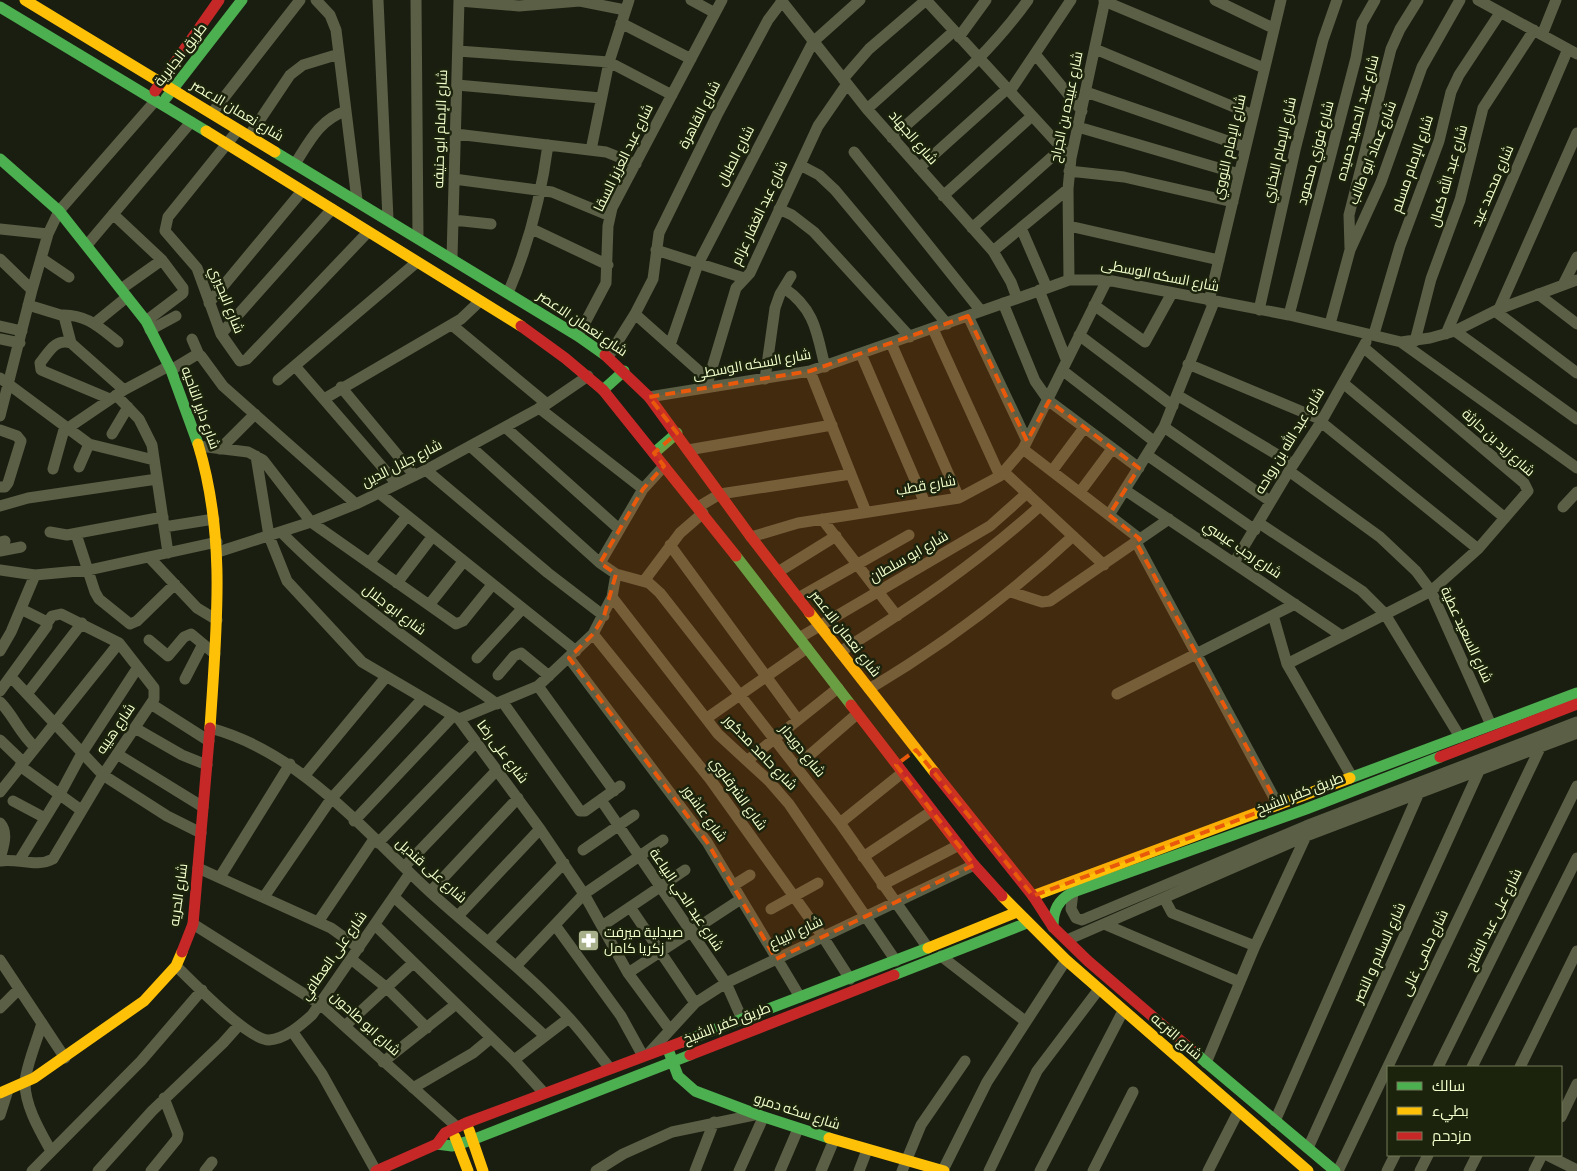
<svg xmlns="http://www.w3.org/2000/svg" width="1577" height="1171" font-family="'Source Sans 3',Cairo,sans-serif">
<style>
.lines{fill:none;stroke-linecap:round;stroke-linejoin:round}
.street{stroke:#5b5f45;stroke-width:11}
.fast{stroke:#4caf50;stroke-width:11}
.slow{stroke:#ffc107;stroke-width:11}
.jam{stroke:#c62828;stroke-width:11}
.marked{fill:#e8590c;fill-opacity:0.2;stroke:#e8590c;stroke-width:4;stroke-dasharray:10 6;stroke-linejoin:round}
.labels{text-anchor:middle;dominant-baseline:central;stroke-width:5;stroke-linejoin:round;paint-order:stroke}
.street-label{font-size:14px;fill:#f3ffcd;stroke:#1c230c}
.poi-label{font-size:14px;fill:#f3ffcd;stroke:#1c230c;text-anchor:start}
</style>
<rect width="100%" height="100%" fill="#1a1e11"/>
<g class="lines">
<path class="street" d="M316 0 330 15 336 30 357 200
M378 0 388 219
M416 0 418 237
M691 0 715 13
M781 0 867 109 993 251 1011 282 1017 298
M926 0 1071 158
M1215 0 1273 28
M1478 0 1577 54
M459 1 519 6 580 1 625 10
M1104 1 1264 68
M621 23 691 59
M1542 35 1556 0
M959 37 986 0
M1095 49 1253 115
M458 51 609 62 672 95
M1035 54 1082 111
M843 79 869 49 926 0
M457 85 601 98
M1010 91 1071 0
M1086 92 1245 147
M867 109 954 31
M212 113 300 0
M1078 127 1239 174
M238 130 168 217 165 231 197 268 221 334 240 361 247 359 368 232
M456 134 606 152 636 164
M249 136 290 75 303 65 339 54
M892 138C943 92 988 56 1028 0
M591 150 609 62 629 0
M854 152 981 311
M295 164C309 142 320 119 346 111
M800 165 819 175 835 190 947 324
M919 168 1007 89
M1069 171 1124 177 1233 202
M454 179 552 192 610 216
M943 196 1032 116
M779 209 792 215 814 232 910 337
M113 214 162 260 183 288V293L146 321
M453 220 491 224
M1069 226 1219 260
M972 228 1062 148
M1021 228 1047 288
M0 229 48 234
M532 229 608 265
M87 245 191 122
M1350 248 1349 215 1391 49 1400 29 1418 0
M656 250 744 278
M993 251 1068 189
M41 258 69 277
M452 258 459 0
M0 259 32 290
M1069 280 1068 189 1071 158 1105 0
M1563 285 1577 257
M784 288C815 309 817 333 825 367
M121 289 162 260
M1039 290 1066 359
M508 293C529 244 541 197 548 145
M1538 294 1577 324
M1209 301 1281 0
M209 303 302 191
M1003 303 1035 381 1049 401 1139 468
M28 305 64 316 71 343 124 390
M1094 305 1145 342 1172 293
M1499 309 1577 133
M1259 310 1295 150 1323 40 1337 0
M1495 311 1577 373
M635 314 708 379
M61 315C86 314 99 327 118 342
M1289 315 1356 58 1362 23 1375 0
M968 316 1027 441
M95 323 127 297
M1330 324 1350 250 1381 182 1422 67 1460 0
M452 325 547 404
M0 326 22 331
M933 329 1000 476
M150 330 176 316
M1455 331 1577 419
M221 334 332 209
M1374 334 1400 246 1439 141 1451 92 1459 75 1500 13
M1446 334 1568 49
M1079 335 1173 406
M578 336 606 283 608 226 612 208 722 0
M0 339 20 343
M192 339 199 355
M1415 341 1431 279 1460 200 1483 108 1534 30
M1401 342 1577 468
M71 343C55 338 49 352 40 363L41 370 110 399
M891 343 959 498
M670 345 698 264 813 42 860 0
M861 354 925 503
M608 357 635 314 653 279 659 233 717 115 768 20 783 0
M1188 364 1322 420
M295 366 397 484
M171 370 196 355 201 356 223 386 356 504
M1062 370 1155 442
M810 371 866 512
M0 378 89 444 154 460
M765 379 775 308 780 294 791 276
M278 380 417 262
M1343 383 1505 518
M341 387 414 475
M706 388 736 288 750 273 818 126 847 84
M116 395 139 419 152 445 168 553
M1177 395 1293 464
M649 397 810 371 1047 288 1069 280H1107L1289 315 1401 342 1430 338 1455 331 1499 309 1577 280
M324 399 461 319 480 301
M539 408 643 489
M0 416 32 290 48 234 59 211 156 100
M1321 422 1478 549
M505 427 619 529
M1164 427 1270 501
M68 428 124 390 169 366
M0 430 17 436 21 441 8 483 5 487H0
M112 434 128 407
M199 446 248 452 263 460 311 522 456 624 463 621 492 585
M470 446 600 563 616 574 649 583 660 593 840 823 928 948
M220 449 255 414
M1023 449 1140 539
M688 450 832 425
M1147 455 1255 530
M256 456 269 536 287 581 362 662 459 719 540 829 584 894 628 973 670 1030
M79 467 89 444
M53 469 65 426
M426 470 548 573 604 616
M1052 471 1084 428
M1289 471 1380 537 1416 571 1431 591 1491 725
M1004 472 1104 565
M1125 490 1342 636
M1080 492 1112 449
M379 493 576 651
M0 506 28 498 157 479
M698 507 720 494 851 474
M1563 507 1577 492
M1109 515 1164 427 1214 302
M822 519 897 616
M1259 523 1362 591 1385 614 1460 737
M164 527 214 519
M50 532 67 535 163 517
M281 532C346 598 422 650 497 704
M76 534 95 592 99 599 130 624 137 621 175 584
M751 537 798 523 959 498 1000 476 1023 449 1107 280
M0 542 5 541
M1136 542 1278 805
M670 545 798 720
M0 551 21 547
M218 552 311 522 356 504 426 470 547 404 588 376
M149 557 197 608 217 620
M369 563 407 516
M600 563 643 489 664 466
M1234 563 1289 471 1321 422 1366 342
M0 570 35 575 89 570 217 542
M778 572 836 536
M644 581 680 533 703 513
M397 583 432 537
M1011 592 1042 602 1050 601 1169 519
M612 597 718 734 769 781 789 804 896 961
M798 598 909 535
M429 605 463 562
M1273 615 1287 664 1352 777
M593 634 710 779 823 937 850 979
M799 638 990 526 1027 493
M149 640 168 656 184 637 191 634 215 654
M0 651 11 632 35 575
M840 652C913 606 976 564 1040 506
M477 658 522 609
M569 658 707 842 800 997
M1287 664 1431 591 1478 549 1528 491 1524 483 1363 347
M498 675 514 656 521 653 549 676
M11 677 103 775 167 816 201 833
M185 679 203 644
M538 686 614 791
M869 689C943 645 1010 595 1073 536
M0 691 47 626 45 621 21 609
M27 694 82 623
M1117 694 1295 604
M502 701 580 811H585L620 786
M0 702C14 716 20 734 35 747
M151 704 209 741
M707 718 807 648
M459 719 538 686 593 634 612 597 616 574
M135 728 182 755 207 765
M210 728C300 752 362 829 429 891 475 933 526 971 569 1018 583 1033 596 1051 609 1067
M0 740 23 762
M117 754 203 807
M748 760 838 688
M20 766 81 810
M796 767 857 714
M305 775 386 677
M0 792 119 643
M601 800 726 983 742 1019
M13 801 45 818
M354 821 453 716
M0 823C9 833 3 847 0 859
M840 823 902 773
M378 843 476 742
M583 850 634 815
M863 857 932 811
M0 861C19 858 36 868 53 859L103 775 154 699V688L119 643 61 614 52 616 47 623
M19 861 60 794 82 753 138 667
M404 867 497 770
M198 868 331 928 359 948
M220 877 290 764
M734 885 750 875
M882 885 959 845
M430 892 518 798
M1073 892 1071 909 1076 918 1082 920 1306 826 1577 722
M264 897 331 799 423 698
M394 897 545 1036
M1164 898 1172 913 1255 946
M630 907 695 1003
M771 909 818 883
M458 916 540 829
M318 922 374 839
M193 924 320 1004 457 1127
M1104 924 1240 982
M375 925 514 1060 544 1093
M555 925 621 1016 643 1056
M602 926 685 870
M1067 940 1306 836 1577 733
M488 942 564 863
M941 956 1025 1021
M351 959 387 988 427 1028
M0 960 65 1058
M176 966C193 982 248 1040 269 1040 285 1039 301 1025 312 1015L410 873
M516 966 584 894 663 840
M628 973 741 899
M0 1008 19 989
M42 1023C38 1038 25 1069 25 1083 25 1106 40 1131 51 1151
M346 1025 413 963
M292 1031 322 1074 376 1171
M649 1053 695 1003 726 983 974 865
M514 1060 569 1018
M383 1062 455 1005
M1206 1063 1255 946 1306 836
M1438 1067 1577 786
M1472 1067 1577 858
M1520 1067 1577 951
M413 1088 473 1053 491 1038
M0 1115 8 1090
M1561 1117 1577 1084
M1275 1121 1421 788
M1308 1148 1479 771
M1547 1155 1577 1170
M943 1170 987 1082 1066 960
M32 1171 141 1061 202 990
M98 1171 152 1111 223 1043 239 1025
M151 1171 177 1139 178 1134 164 1098
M205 1171 212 1162
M596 1171 623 1154 672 1132 754 1115
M695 1171 714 1122
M739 1171 763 1118
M780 1171 798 1129
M821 1171 834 1140
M859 1171 867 1150
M902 1171 921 1125 965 1061
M989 1171 1037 1071 1099 989
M1040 1171 1123 1011
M1093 1171 1133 1092
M1208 1171 1238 1112
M1338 1171 1540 748
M1387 1171 1395 1155
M1420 1171 1428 1155
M1469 1171 1477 1155
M1534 1171 1542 1155"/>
<path class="fast" d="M0 7 206 131
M166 98 242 0
M275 152 578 336 605 355
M0 159 59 211 146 321 171 370 198 444
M603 390 624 371
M654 453 677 433
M736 556 851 705
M1350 778 1577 693
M1053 927C1053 910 1058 900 1073 892L1306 809 1440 757
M894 975 1027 923
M682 1042 928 948
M669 1052 678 1076 695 1091 761 1116 829 1138
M1195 1053 1335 1171
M437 1144 452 1146 472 1140 690 1055"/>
<path class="slow" d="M25 0 275 152
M206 131 521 326
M198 444C227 538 216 632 210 728
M809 612 935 773
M1002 896 1066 960 1308 1171
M1033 896 1350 778
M928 948 1017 912
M0 1093 34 1078 144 1001 176 966 182 952
M469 1130 483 1171
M455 1137 468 1171
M829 1138 944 1171"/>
<path class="jam" d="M155 91 219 0
M521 326 565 358 603 390 736 556
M605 355 649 397 751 537 809 612
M851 705 974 865 1002 896
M1440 757 1577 704
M935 773 1033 896 1053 927 1088 961 1195 1053
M182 952 193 924 210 728
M690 1055 894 975
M376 1171 437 1144 445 1133 466 1123 682 1042"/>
</g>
<path class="marked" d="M968 316 1027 441 1049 401 1139 468 1109 515 1140 539 1136 542 1278 805 1033 896 916 750 896 765 974 865 776 959 707 842 569 658 593 634 604 616 616 574 600 563 643 489 664 466 654 453 677 433 649 397 810 371Z"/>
<defs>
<symbol id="pharmacy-square" viewBox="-11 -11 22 22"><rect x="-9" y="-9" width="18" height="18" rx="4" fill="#a7b08b" stroke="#1c230c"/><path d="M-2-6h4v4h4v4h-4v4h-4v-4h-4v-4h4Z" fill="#fff"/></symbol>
</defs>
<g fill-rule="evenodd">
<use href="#pharmacy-square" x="576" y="928" width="25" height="25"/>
</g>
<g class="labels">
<g class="street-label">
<text transform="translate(181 55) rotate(-52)">طريق الجابرية</text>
<text transform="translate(1067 107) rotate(-78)">شارع عبيده بن الجراح</text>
<text transform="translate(237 111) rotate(31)">شارع نعمان الاعصر</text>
<text transform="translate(700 115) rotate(-63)">شارع القاهرة</text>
<text transform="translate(1358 118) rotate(-75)">شارع عبد الحميد حميده</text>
<text transform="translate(441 129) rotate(-88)">شارع الإمام ابو حنيفه</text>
<text transform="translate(913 138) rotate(49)">شارع الجهاد</text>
<text transform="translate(1230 147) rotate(-77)">شارع الإمام النووي</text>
<text transform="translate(1280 150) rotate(-77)">شارع الإمام البخاري</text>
<text transform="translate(1316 153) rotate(-75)">شارع فوزي محمود</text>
<text transform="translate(1373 153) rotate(-69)">شارع عماد ابو طالب</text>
<text transform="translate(736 156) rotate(-63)">شارع الطبال</text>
<text transform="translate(624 158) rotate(-64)">شارع عبد العزيز السقا</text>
<text transform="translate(1413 164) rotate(-71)">شارع الإمام مسلم</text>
<text transform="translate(1449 176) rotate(-74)">شارع عبد الله كمال</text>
<text transform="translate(1493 186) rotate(-67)">شارع محمد عيد</text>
<text transform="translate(760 213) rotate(-65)">شارع عبد الغفار عزام</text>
<text transform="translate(1160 276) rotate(11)">شارع السكه الوسطى</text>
<text transform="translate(226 300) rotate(68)">شارع البحيري</text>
<text transform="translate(582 324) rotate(34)">شارع نعمان الاعصر</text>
<text transform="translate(752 365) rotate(-10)">شارع السكه الوسطى</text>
<text transform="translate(200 408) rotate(70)">شارع داير الناحيه</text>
<text transform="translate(1290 441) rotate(-59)">شارع عبد الله بن رواحه</text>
<text transform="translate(1498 443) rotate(42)">شارع زيد بن حارثة</text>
<text transform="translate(402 464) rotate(-27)">شارع جلال الدين</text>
<text transform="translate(926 486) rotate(-10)">شارع قطب</text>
<text transform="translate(1242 550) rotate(34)">شارع رجب عيسي</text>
<text transform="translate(909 557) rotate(-30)">شارع ابو سلطان</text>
<text transform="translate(394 610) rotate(37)">شارع ابو جلال</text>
<text transform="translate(845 634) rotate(52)">شارع نعمان الاعصر</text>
<text transform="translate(1466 635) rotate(65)">شارع السعيد عطية</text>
<text transform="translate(116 729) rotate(-56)">شارع هيبه</text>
<text transform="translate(802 751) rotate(51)">شارع دويدار</text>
<text transform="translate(502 752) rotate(53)">شارع على رضا</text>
<text transform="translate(760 753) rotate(46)">شارع حامد مدكور</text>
<text transform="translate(738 794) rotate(54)">شارع الشرقاوي</text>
<text transform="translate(1300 794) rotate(-21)">طريق كفر الشيخ</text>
<text transform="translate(704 814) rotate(54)">شارع عاشور</text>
<text transform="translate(431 871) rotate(42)">شارع على قنديل</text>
<text transform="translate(179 895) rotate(-82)">شارع الحريه</text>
<text transform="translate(686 900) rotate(56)">شارع عبد الحي البياعة</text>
<text transform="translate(1494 920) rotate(-64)">شارع على عبد الفتاح</text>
<text transform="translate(796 933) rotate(-25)">شارع البياع</text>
<text transform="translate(1380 953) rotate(-66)">شارع السلام و النصر</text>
<text transform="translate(1425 953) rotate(-65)">شارع حلمى غالى</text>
<text transform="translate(334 956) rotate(-55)">شارع على العطافي</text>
<text transform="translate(365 1024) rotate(42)">شارع ابو طاحون</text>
<text transform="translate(727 1024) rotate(-21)">طريق كفر الشيخ</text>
<text transform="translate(1176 1037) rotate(41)">شارع الترعه</text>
<text transform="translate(797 1112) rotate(18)">شارع سكه دمرو</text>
</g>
<g class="poi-label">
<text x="604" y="933">صيدلية ميرفت<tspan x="604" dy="16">زكريا كامل</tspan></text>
</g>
</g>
<rect x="1387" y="1066" width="175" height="90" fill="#1c230c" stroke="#727b59"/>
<rect x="1397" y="1082" width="25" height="8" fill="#4caf50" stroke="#727b59"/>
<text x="1432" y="1091" font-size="15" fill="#f3ffcd">سالك</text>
<rect x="1397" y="1107" width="25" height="8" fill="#ffc107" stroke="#727b59"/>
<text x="1432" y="1116" font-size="15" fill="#f3ffcd">بطيء</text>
<rect x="1397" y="1132" width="25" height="8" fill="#c62828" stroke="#727b59"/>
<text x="1432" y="1141" font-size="15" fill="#f3ffcd">مزدحم</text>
</svg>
